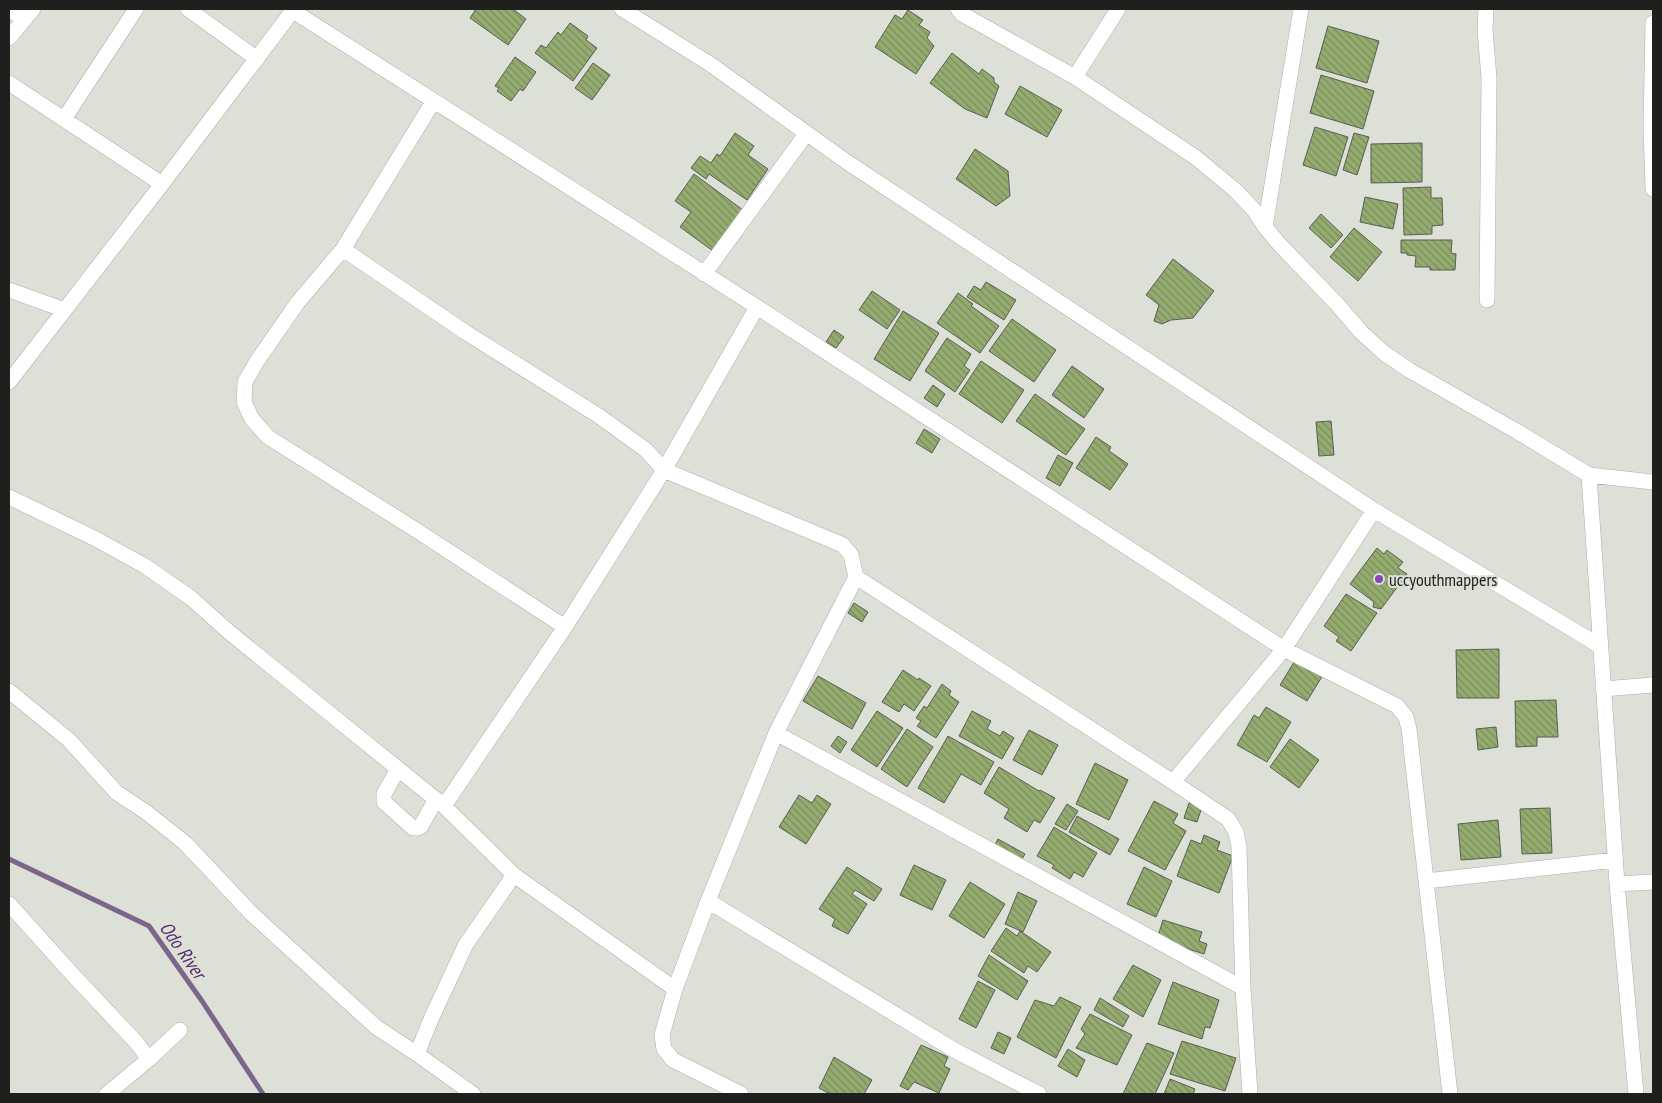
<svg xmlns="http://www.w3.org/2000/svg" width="1662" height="1103" font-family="'PT Sans Narrow',sans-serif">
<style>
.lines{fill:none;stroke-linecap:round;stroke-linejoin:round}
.stream{stroke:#7b658a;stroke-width:5}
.building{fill:url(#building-back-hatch);stroke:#595d55}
.minor-casing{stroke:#acb0a6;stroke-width:16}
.minor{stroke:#fff;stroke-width:15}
.poi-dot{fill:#8c44b7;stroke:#dce0d6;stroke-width:2}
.labels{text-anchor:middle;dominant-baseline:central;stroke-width:4;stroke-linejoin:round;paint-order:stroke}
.poi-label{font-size:18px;fill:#1f201d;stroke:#dce0d6;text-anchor:start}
.water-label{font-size:19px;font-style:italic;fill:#572d71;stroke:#dce0d6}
</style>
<defs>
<pattern id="building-back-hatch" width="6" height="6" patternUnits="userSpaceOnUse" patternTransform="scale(1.25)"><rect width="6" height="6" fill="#95ac70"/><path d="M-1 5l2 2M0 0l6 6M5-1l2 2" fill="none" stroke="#798c5b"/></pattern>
</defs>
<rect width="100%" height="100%" fill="#dce0d6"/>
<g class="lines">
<path class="stream" d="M9 859 149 926 202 1001 263 1094"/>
</g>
<path class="building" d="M476 9H513L526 19 508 45 470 18Z
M908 10 923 20 919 25 930 32 927 38 934 46 916 74 875 47 895 15 902 19Z
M570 23 588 36 586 40 597 48 573 81 535 53 541 45 546 48 558 32 561 35Z
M1328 26 1379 41 1367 83 1316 68Z
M952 53 979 74 982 69 994 78V82L999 86 987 118 965 109 930 83Z
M515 57 536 72 523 91 520 89 511 101 497 91 499 88 495 86Z
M593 63 610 75 592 100 575 88Z
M1321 75 1374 91 1363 129 1310 113Z
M1020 86 1062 110 1047 137 1005 114Z
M1315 127 1348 137 1336 176 1303 165Z
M735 133 754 146 748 155 768 169 747 200 709 174 706 179 691 168 700 156 711 163 717 154 720 156Z
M1354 133 1369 137 1357 175 1343 170Z
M1422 143V182L1371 183V144Z
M975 149 1008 171 1010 196 996 206 956 179Z
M694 174 743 210 713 251 680 227 691 212 675 201Z
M1431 187V198H1442L1443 225 1432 226V234L1404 235 1403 188Z
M1365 197 1398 204 1393 229 1360 222Z
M1321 214 1343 235 1331 248 1309 228Z
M1354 228 1382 252 1358 281 1330 257Z
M1401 240H1452L1451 253 1456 254 1455 270H1430V267H1415L1416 256 1407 255V253H1401Z
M1173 259 1214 291 1193 318 1171 320 1162 324 1154 321 1159 305 1146 295Z
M986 282 1016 300 1004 320 967 297 974 286 981 290Z
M872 291 900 310 887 329 859 310Z
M958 293 973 304 971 306 999 326 980 353 937 323Z
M903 311 939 333 910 381 874 359Z
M1012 319 1056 350 1034 382 989 351Z
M834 330 844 337 836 348 826 342Z
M947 338 971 354 964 366 970 370 955 392 925 371Z
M981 361 1024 390 1002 423 959 394Z
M1072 366 1104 389 1084 418 1052 395Z
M933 385 945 394 937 407 924 398Z
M1035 394 1085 429 1066 455 1016 421Z
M1331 421 1334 455 1319 456 1316 422Z
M924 429 940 439 932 453 916 443Z
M1096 437 1111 447 1109 451 1128 464 1110 490 1076 468Z
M1058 455 1073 463 1060 486 1046 478Z
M1377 548 1384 554 1387 550 1403 562 1398 568 1407 574 1381 609 1373 607 1374 602 1350 584Z
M1346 594 1377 613 1351 651 1336 641 1339 637 1324 626Z
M854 603 868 612 862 622 848 613Z
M1499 649V698H1457L1456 650Z
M1296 659 1323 675 1307 701 1280 685Z
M903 670 918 680 919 678 931 686 914 711 904 704 899 712 882 702Z
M818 676 866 703 852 729 803 701Z
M942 684 951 691 949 695 959 702 936 738 917 726 921 721 916 718 924 706 927 708Z
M1556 700 1558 737H1537V746L1516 747 1515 701Z
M1266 707 1291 722 1267 762 1237 745 1254 715 1259 718Z
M877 711 903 728 877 767 851 750Z
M972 711 991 721 987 729 1000 736 1003 731 1014 738 1002 759 959 736Z
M1496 727 1498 747 1478 750 1476 729Z
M907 729 933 747 907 787 881 769Z
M1029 730 1058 745 1042 775 1013 760Z
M838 736 847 742 840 753 831 746Z
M948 736 994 762 981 785 961 774 944 803 918 788Z
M1290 739 1319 760 1299 788 1270 767Z
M1095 763 1128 780 1109 820 1076 804Z
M999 767 1039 791 1040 790 1055 798 1040 823 1034 820 1027 832 1004 818 1009 809 984 793Z
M799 795 812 803 817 795 831 804 806 844 779 827Z
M1154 801 1178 814 1173 823 1186 831 1165 870 1128 851Z
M1189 803 1202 807 1197 822 1184 818Z
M1067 804 1078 811 1066 830 1055 824Z
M1550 808 1552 853 1522 854 1520 809Z
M1077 816 1119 839 1110 855 1069 832Z
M1498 820 1501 857 1461 860 1458 824Z
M1054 827 1097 853 1083 877 1074 872 1070 879 1052 868 1054 865 1037 856Z
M1204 835 1220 842 1217 850 1233 856 1219 893 1177 876 1191 840 1201 844Z
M998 839 1025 854 1019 864 993 849Z
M914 865 946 880 932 910 900 895Z
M847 867 882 889 874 901 855 890 852 894 867 904 848 934 832 926 835 919 819 909Z
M1144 867 1172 881 1156 917 1127 904Z
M970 882 1005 904 984 938 949 916Z
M1018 892 1037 901 1023 932 1005 924Z
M1163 920 1202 932 1199 941 1207 944 1204 954 1157 939Z
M1006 928 1017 936 1020 931 1051 952 1037 972 1028 966 1024 973 991 951Z
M989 955 1028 981 1017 1000 978 976Z
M1133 965 1161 980 1143 1017 1113 999Z
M978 981 995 990 976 1028 959 1019Z
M1173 982 1219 1000 1210 1028 1205 1027 1202 1039 1158 1024Z
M1060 997 1081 1007 1056 1058 1017 1037 1035 1000 1054 1006Z
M1100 998 1129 1016 1123 1027 1094 1010Z
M1090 1014 1132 1035 1117 1065 1076 1048 1085 1034 1081 1029Z
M998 1032 1011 1038 1004 1054 991 1048Z
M1182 1041 1236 1058 1225 1091 1170 1074Z
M1147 1043 1174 1053 1155 1094H1123Z
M921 1045 948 1057 944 1066 950 1069 939 1093 914 1082 908 1090 900 1086Z
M1068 1049 1085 1060 1077 1077 1058 1066Z
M834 1057 872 1080 864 1094H830L819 1088Z
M1170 1079 1195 1089 1193 1094H1164Z"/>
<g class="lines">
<defs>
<path id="minor" d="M9 9 24 20
M188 9 257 59
M622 9 710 64 847 162 1374 510 1600 646
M958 9 962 14 1075 77 1195 157 1235 190 1254 210 1265 227 1281 246 1337 304 1361 332 1384 353 1409 370 1518 432 1589 475 1653 482
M1486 9 1485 30 1489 78 1487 300
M293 11 757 307 1284 649 1397 706 1406 717 1409 729 1450 1094
M1653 23 1651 126 1653 189
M9 38 33 9
M1075 77 1118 9
M9 83 162 184
M433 102 343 249 298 302 257 361 245 382 244 402 252 419 268 437 416 530 565 627
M64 119 136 9
M1265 227 1301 9
M343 249 465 332 599 416 646 450 664 470 843 545 851 555 856 577 1173 782 1228 819 1236 832 1239 847 1243 988 1250 1094
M704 274 806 134
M9 290 65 310
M9 382 162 184 294 9
M1589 475 1617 884 1636 1094
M9 497 94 538 145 566 191 598 229 632 444 806 514 875 675 989
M1603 689 1653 685
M9 691 69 740 117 793 146 812 185 843 252 914 376 1027 417 1054 431 1019 466 944 514 875
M776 733 1243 988
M398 769 384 794V802L413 828H418L421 826 436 799
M1173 782 1284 649 1374 510
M444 806 565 627 664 470 757 307
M1426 881 1615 860
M1617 884 1653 882
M708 901 956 1051 1039 1094
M9 904 73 975 136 1042 149 1059
M417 1054 473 1094
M107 1094 149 1059 180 1030
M741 1094 673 1060 664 1049 662 1035 675 989 708 901 776 733 856 577"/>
</defs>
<use href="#minor" class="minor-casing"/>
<use href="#minor" class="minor"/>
</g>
<circle class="poi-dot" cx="1379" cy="579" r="5"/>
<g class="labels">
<g class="poi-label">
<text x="1389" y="579">uccyouthmappers</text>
</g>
<g class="water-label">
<text transform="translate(183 950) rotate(55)">Odo River</text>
</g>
</g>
<rect width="1662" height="1103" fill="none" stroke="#1f201d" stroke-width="20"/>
</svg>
